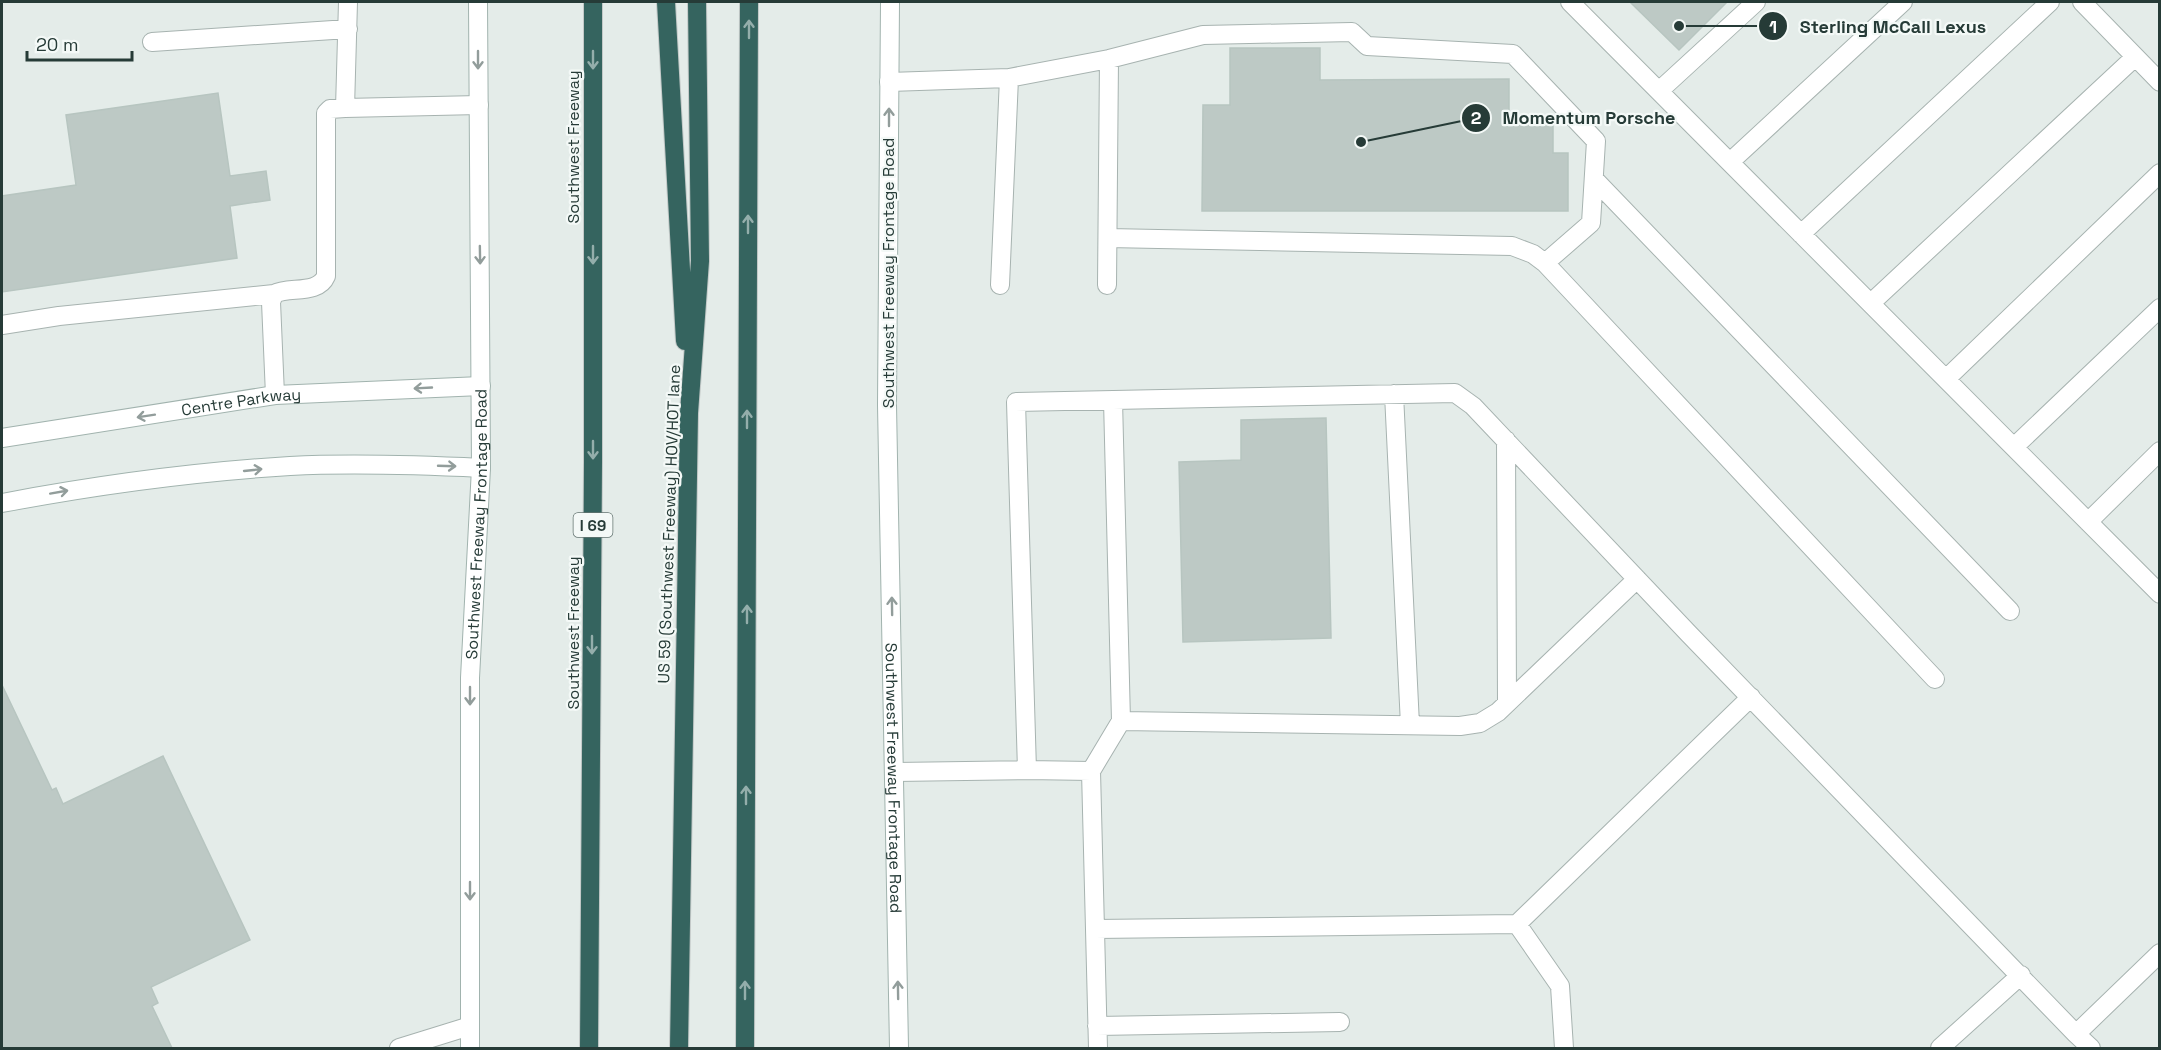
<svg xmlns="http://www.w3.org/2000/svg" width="2161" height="1050" font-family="'Space Grotesk',sans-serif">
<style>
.building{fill:#bdc9c5;stroke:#b7c5c0;stroke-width:1.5}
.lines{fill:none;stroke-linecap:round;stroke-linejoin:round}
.lane-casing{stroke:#a7b3b0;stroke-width:20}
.secondary-casing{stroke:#a1b3ae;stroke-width:20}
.highway-casing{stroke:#c2c8c7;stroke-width:20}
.lane{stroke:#fff;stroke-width:18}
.secondary{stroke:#fff;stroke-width:18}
.highway{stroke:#35645f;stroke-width:18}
.oneway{stroke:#94aeab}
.oneway2{stroke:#929d9b}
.labels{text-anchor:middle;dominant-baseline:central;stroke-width:4.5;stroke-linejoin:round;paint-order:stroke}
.shield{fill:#f4f9f7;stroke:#647471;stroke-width:1.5}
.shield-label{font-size:15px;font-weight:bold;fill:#263b37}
.street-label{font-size:16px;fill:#263b37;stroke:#f4f9f7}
.leader{fill:none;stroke:#263b37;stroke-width:2}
.callout-dot{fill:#263b37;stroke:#f4f9f7;stroke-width:2}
.mark-label{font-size:18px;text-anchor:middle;font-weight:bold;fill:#fff}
.callout-label{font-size:18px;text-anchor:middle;font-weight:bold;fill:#263b37;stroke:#f4f9f7;stroke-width:4.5;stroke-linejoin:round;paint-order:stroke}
</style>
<rect width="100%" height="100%" fill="#e4ece9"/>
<path class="building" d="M1630 2H1727L1679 50Z
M1230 48H1320V80L1509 79V121H1553V153H1568V211H1202L1203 105H1230Z
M218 93 230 176 266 171 270 200 230 206 237 258 2 292V196L76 185 66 115Z
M1326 418 1331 638 1183 642 1179 462 1241 460V420Z
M2 685 52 790 56 788 63 804 163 756 250 940 151 987 158 1003 152 1006 172 1048H2Z"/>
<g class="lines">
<defs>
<path id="lane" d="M1570 2 2160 594
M2082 2 2160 82
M152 42 348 29
M889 82 1009 78 1109 59 1203 35 1352 32 1367 46 1513 54 1596 141 1591 223 1545 263
M1659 91 1756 2
M345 108 348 2
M1730 162 1903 2
M1595 180 2010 611
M1801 234 2050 2
M1108 238 1512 246 1533 254 1545 263 1935 679
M1000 285 1009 78
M1107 285 1109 59
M1871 303 2135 57
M2 325 59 316 274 294
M1946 379 2160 173
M1394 394 1410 725
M275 395 271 302 274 294C289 286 318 295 326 276V113L330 109 345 108 479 105
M1506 440 1507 703
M2014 447 2160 308
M2088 522 2160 451
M1121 721 1460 726 1480 723 1498 712 1637 579
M1027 770 1016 402 1455 393 1473 406 1689 634 2076 1034 2160 953
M1091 771 1098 1048
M895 772 1027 770 1091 771 1121 721 1113 400
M1517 924 1751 697
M1095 929 1517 924 1560 986 1564 1048
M1097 1026 1340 1022
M2076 1034 2091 1048
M399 1048 470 1026
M1940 1048 2021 975"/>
<g id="secondary">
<path id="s1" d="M890 2 887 405 899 1048"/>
<path id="s2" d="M2 438 275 395 481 386"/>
<path d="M2 503C97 485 193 472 290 466 353 463 418 465 481 468"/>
<path id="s3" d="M470 1048V678L481 468 478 2"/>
</g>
<path id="highway" d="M666 2 685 341
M589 1048 593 462V2
M679 1048 689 413 700 261 697 2
M745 1048 749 2"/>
</defs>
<use href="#lane" class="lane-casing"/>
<use href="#secondary" class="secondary-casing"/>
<use href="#highway" class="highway-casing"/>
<use href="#lane" class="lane"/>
<use href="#secondary" class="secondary"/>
<use href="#highway" class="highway"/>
</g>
<defs><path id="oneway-shaft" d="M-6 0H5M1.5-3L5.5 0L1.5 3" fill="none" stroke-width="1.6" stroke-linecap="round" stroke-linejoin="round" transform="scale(1.5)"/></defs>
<g class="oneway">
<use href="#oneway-shaft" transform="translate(749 29) rotate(-90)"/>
<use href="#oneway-shaft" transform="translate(593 60) rotate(90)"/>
<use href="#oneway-shaft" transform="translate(748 224) rotate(-90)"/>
<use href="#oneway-shaft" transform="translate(593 255) rotate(90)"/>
<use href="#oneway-shaft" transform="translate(747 419) rotate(-90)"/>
<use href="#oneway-shaft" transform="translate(593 450) rotate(90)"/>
<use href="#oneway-shaft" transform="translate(747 614) rotate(-90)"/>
<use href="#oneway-shaft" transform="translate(592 645) rotate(90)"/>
<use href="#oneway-shaft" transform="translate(746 795) rotate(-90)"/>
<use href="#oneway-shaft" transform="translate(745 990) rotate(-90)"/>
</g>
<g class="oneway2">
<use href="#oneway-shaft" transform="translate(478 60) rotate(90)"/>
<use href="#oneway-shaft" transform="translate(889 117) rotate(-90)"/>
<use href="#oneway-shaft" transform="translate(480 255) rotate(89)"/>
<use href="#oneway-shaft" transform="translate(423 388) rotate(177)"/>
<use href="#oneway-shaft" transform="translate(146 416) rotate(171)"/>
<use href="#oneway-shaft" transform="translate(447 466) rotate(2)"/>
<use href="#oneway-shaft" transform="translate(253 470) rotate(-6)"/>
<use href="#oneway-shaft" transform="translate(59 492) rotate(-10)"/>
<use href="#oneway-shaft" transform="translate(892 606) rotate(-91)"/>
<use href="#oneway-shaft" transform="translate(470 696) rotate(90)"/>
<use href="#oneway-shaft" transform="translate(470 891) rotate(90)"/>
<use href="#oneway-shaft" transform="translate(898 990) rotate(-91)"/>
</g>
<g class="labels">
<rect class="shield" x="573.5" y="513" width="39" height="24" rx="4.5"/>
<g class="shield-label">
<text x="593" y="525">I 69</text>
</g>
<g class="street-label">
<text transform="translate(573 147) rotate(-90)">Southwest Freeway</text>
<text transform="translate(888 273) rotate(-90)">Southwest Freeway Frontage Road</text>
<text stroke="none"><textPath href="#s2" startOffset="242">Centre Parkway</textPath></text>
<text transform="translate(669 524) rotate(-88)">US 59 (Southwest Freeway) HOV/HOT lane</text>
<text stroke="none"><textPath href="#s3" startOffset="524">Southwest Freeway Frontage Road</textPath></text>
<text transform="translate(573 633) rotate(-90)">Southwest Freeway</text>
<text stroke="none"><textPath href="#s1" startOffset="776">Southwest Freeway Frontage Road</textPath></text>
</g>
</g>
<path class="leader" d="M1679 26L1773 26M1361 142L1476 118"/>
<g class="callout-dot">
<circle cx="1679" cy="26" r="6"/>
<circle cx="1361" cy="142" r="6"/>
<circle cx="1773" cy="26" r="15"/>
<circle cx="1476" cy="118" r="15"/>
</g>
<g class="mark-label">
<text x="1773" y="33">1</text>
<text x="1476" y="124">2</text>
</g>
<g class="callout-label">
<text x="1893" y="33">Sterling McCall Lexus</text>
<text x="1589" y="124">Momentum Porsche</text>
</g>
<rect width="2161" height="1050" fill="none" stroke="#263b37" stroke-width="6"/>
<path d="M27 51v9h105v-9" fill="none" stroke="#263b37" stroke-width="3"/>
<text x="36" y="51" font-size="18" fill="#263b37" stroke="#f4f9f7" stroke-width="4.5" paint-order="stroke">20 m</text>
</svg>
